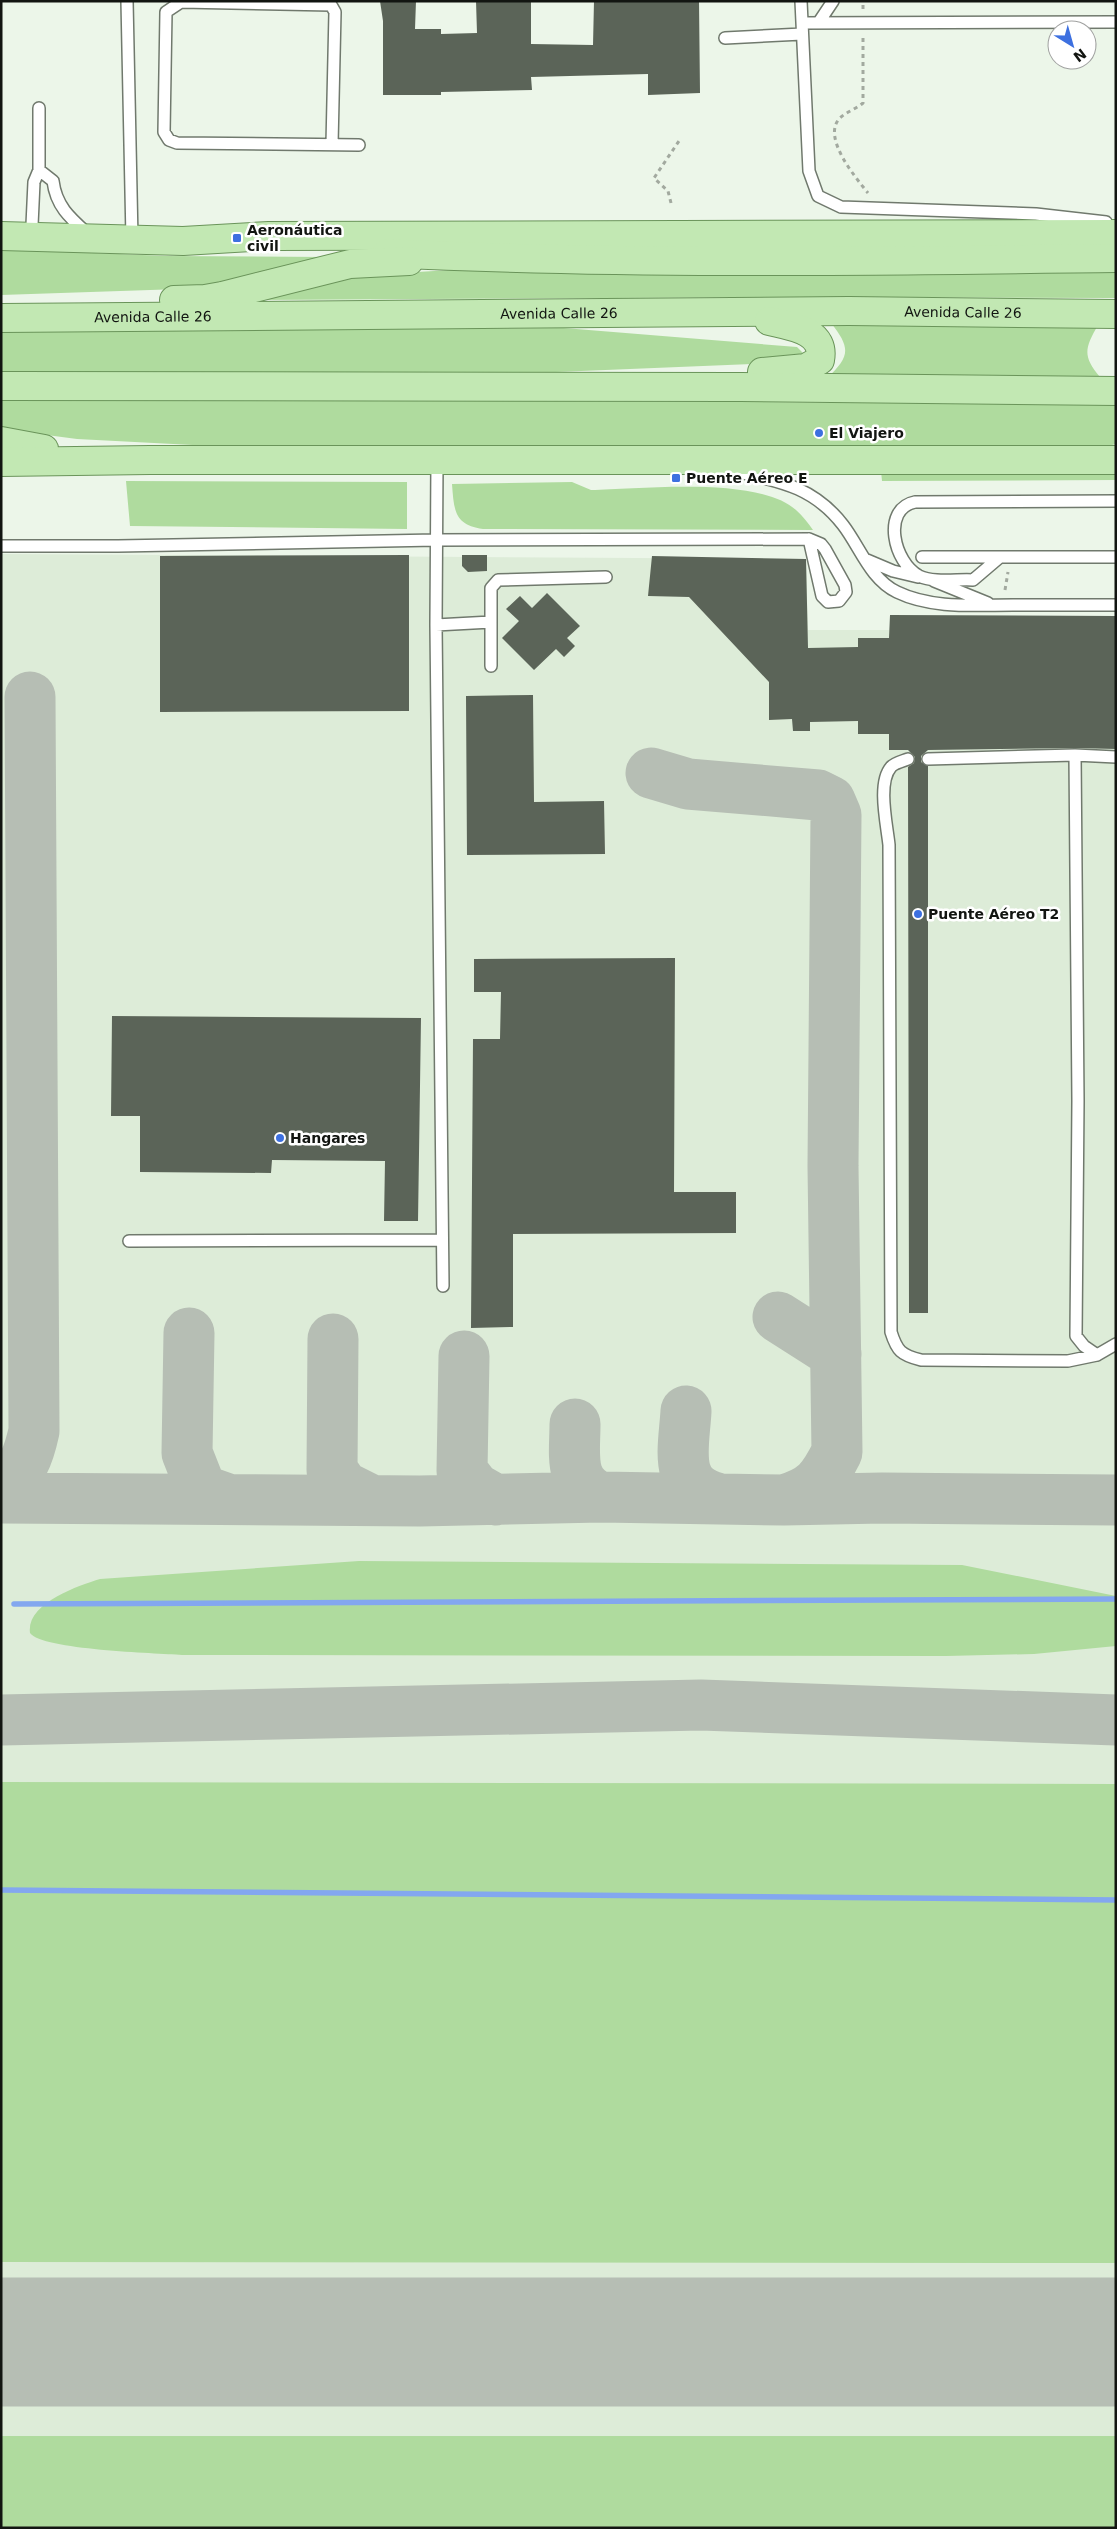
<svg xmlns="http://www.w3.org/2000/svg" width="1117" height="2529" font-family="'DejaVu Sans',sans-serif">
<style>
.built{fill:#ddecd8}
.green{fill:#afdb9e}
.lines{fill:none;stroke-linecap:round;stroke-linejoin:round}
.stream{stroke:#83a7ef;stroke-width:5.5}
.taxiway{stroke:#b6beb4;stroke-width:51}
.runway{stroke:#b6beb4;stroke-width:129}
.building{fill:#5b6458}
.service-casing{stroke:#70796d;stroke-width:14}
.primary-casing{stroke:#6a945a;stroke-width:30}
.path{stroke:#a2a99f;stroke-width:3;stroke-dasharray:4 4;stroke-linecap:butt}
.service{stroke:#fff;stroke-width:11}
.primary{stroke:#c2e8b3;stroke-width:28}
.poi-dot{fill:#3d70e0;stroke:#fff;stroke-width:2}
.labels{text-anchor:middle;dominant-baseline:central;stroke-width:5;stroke-linejoin:round;paint-order:stroke}
.poi-label{font-size:14px;font-weight:bold;fill:#121511;stroke:#fff;text-anchor:start}
.street-label{font-size:14px;fill:#121511;stroke:#fff}
</style>
<rect width="100%" height="100%" fill="#ecf6e9"/>
<path class="built" d="M1 554 806 559 808 630H1116V2528H1Z"/>
<path class="green" d="M1 249 166 256 327 257 210 288 1 295Z
M451 270 706 273 1116 270V298L801 297 256 300 367 275Z
M831 323 1098 325C1085 348 1082 356 1100 377L827 378C850 357 851 348 831 323Z
M564 328 797 347 805 355 800 362 506 374H1V330Z
M1 398 1116 404V444L1100 448 231 447 77 439 1 429Z
M881 471H1116V480L882 481Z
M126 481 407 482V529L130 526Z
M572 482 591 490C641 489 759 476 796 510 803 516 808 523 813 530L483 529C454 525 454 510 452 484Z
M359 1561 962 1565 1116 1596V1646L1034 1654 946 1656 182 1655C156 1653 42 1650 30 1633 26 1603 78 1586 100 1579Z
M1 1782 1116 1784V2263L1 2262Z
M1 2436H1116V2528H1Z"/>
<g class="lines">
<path class="stream" d="M14 1604 1116 1599
M1 1890 1116 1900"/>
<path class="taxiway" d="M651 773 688 784 818 795 830 801 836 815 833 1166 837 1452C823 1480 815 1491 784 1500
M778 1317 836 1354
M189 1333 187 1453 200 1486 208 1492 225 1498
M333 1339 332 1470 343 1486 369 1499
M464 1356 462 1471 475 1488 496 1500
M686 1411C684 1448 672 1487 717 1498
M575 1424C575 1454 568 1485 601 1497
M1 1486C23 1473 29 1454 34 1431L30 697
M1 1498 420 1501 601 1497 784 1500 882 1498 1116 1500
M1 1720 701 1705 1116 1720"/>
<path class="runway" d="M1 2342H1116"/>
</g>
<path class="building" d="M380 1H416L415 29H441V34L477 33 476 1H531V44L593 45 594 1H699L700 93 648 95V74L531 77 532 90 441 92V95H383V21Z
M409 555V711L160 712V556Z
M462 555H487V571L468 572 462 566Z
M652 556 806 559 808 648 858 647V638H889L890 615 1116 616V749L1075 748 928 750 921 756V762L928 766V1313H909L908 767 914 763 915 757 908 750H889V734H858V721L810 722V731H793L792 719 769 720V682L689 597 648 596Z
M547 593 580 626 567 638 575 646 564 657 556 649 534 670 502 638 519 621 506 609 520 596 532 608Z
M533 695 534 802 604 801 605 854 467 855 466 696Z
M675 958 674 1192H736V1233L513 1234V1327L471 1328 473 1039H500L501 992H474V959Z
M112 1016 421 1018 418 1221H384L385 1161 272 1160 271 1173 140 1172V1116H111Z"/>
<g class="lines">
<defs>
<path id="service" d="M127 1 132 239
M801 1 809 171 818 196 841 207 1036 214 1106 222
M819 22 833 1
M802 23 1116 22
M725 38 802 34
M332 144 335 12 331 5 181 2 166 12 164 132 169 140 177 143 359 145
M39 170 53 181C56 206 70 218 88 234
M26 236 32 225 34 182 39 170V108
M437 461 436 625 443 1286
M734 471C778 481 813 486 843 525 860 547 870 579 897 592 932 609 975 605 1013 605 1047 605 1082 605 1116 605
M1 546H118L436 540 809 539 821 544 825 549 845 585 846 592 839 601 828 602 822 596 809 539
M922 557H1116
M1000 557 973 580C957 579 934 583 919 576 894 563 881 509 915 502L1116 501
M867 560 893 571 918 577
M934 581 988 603
M436 625 491 622
M491 666V588L498 580 606 577
M1075 755 1078 1101 1076 1336 1084 1346 1097 1355
M908 759C903 761 894 763 891 767 877 783 887 825 889 845L891 1332C897 1351 901 1355 921 1360L1068 1361 1097 1355 1116 1344
M928 759 1075 755 1116 757
M129 1241 442 1240"/>
<g id="primary">
<path d="M1 236 183 241 269 236 1116 234"/>
<path d="M387 253C630 265 873 261 1116 258"/>
<path d="M174 300 205 299 222 296 350 264 409 261"/>
<path id="s1" d="M1 318 849 311 1116 314"/>
<path d="M762 372 806 368 820 360C826 330 790 326 769 321"/>
<path d="M1 386 741 387 1116 391"/>
<path d="M1 441 44 449"/>
<path d="M1 462 150 460H1116"/>
</g>
</defs>
<use href="#service" class="service-casing"/>
<use href="#primary" class="primary-casing"/>
<path class="path" d="M863 9V1
M863 38V103C856 109 846 112 840 118 821 137 856 178 868 193
M671 203 668 191 654 178 681 138
M1005 590 1008 572"/>
<use href="#service" class="service"/>
<use href="#primary" class="primary"/>
</g>
<g class="poi-dot">
<rect x="232" y="233" width="10" height="10" rx="2.5"/>
<circle cx="819" cy="433" r="5"/>
<rect x="671" y="473" width="10" height="10" rx="2.5"/>
<circle cx="918" cy="914" r="5"/>
<circle cx="280" cy="1138" r="5"/>
</g>
<g class="labels">
<g class="poi-label">
<text x="247" y="230">Aeronáutica<tspan x="247" dy="16">civil</tspan></text>
<text x="829" y="433">El Viajero</text>
<text x="686" y="478">Puente Aéreo E</text>
<text x="928" y="914">Puente Aéreo T2</text>
<text x="290" y="1138">Hangares</text>
</g>
<g class="street-label">
<text stroke="none"><textPath href="#s1" startOffset="962">Avenida Calle 26</textPath></text>
<text stroke="none"><textPath href="#s1" startOffset="558">Avenida Calle 26</textPath></text>
<text stroke="none"><textPath href="#s1" startOffset="152">Avenida Calle 26</textPath></text>
</g>
</g>
<rect width="1117" height="2529" fill="none" stroke="#121511" stroke-width="5"/>
<g transform="translate(1072 45) rotate(143)"><circle r="24" fill="#ffffff" stroke="#a0a1a0"/>
<path d="M0-4L9 19L0 12L-9 19Z" fill="#3d70e0"/>
<text y="-8" font-size="14" font-weight="bold" text-anchor="middle" fill="#121511">N</text>
</g>
</svg>
